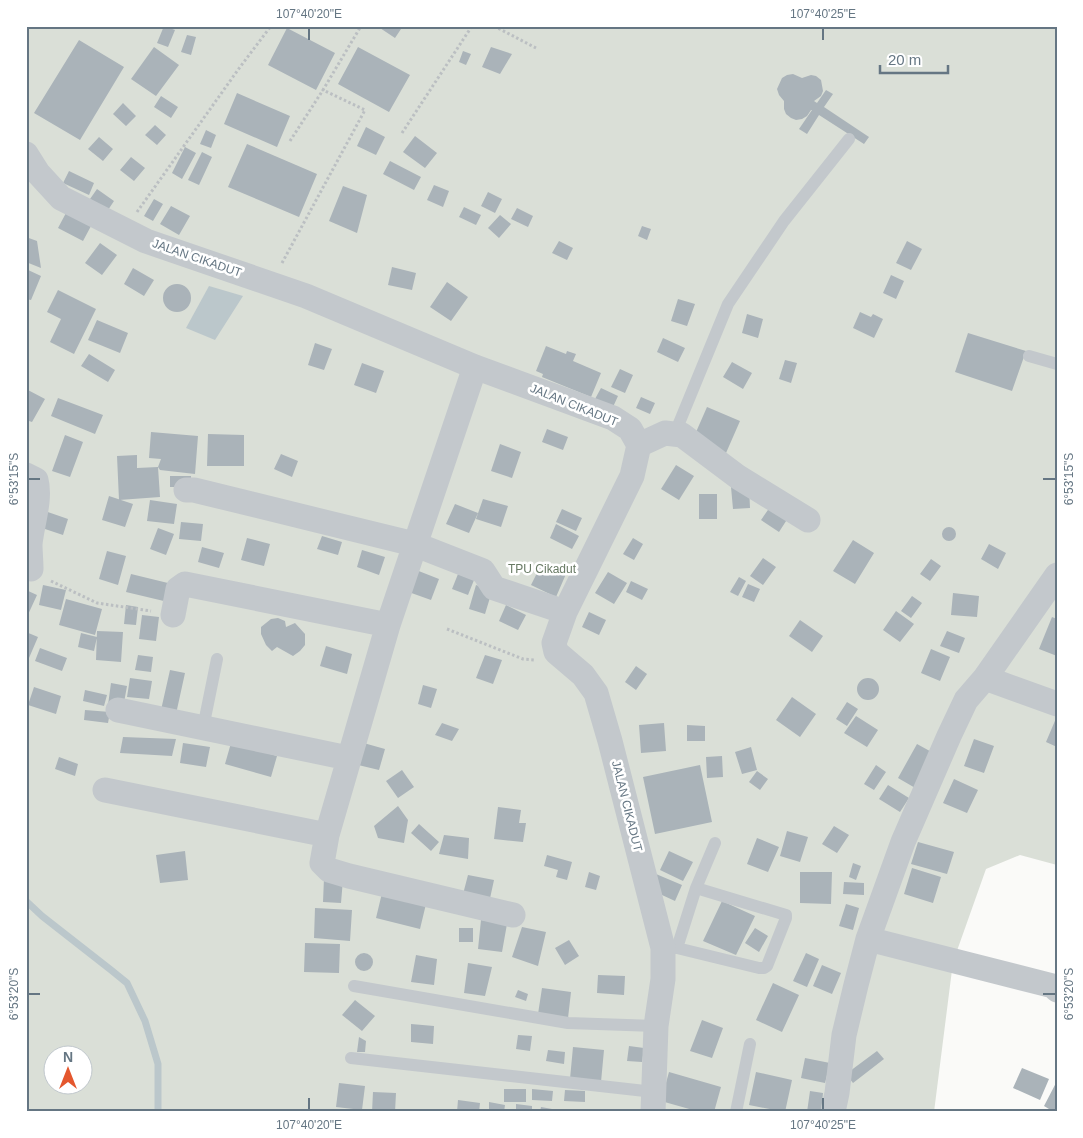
<svg xmlns="http://www.w3.org/2000/svg" width="1083" height="1138" font-family="Arial,sans-serif">
<style>
.green{fill:#dadfd7;fill-rule:evenodd}
.water{fill:#bbc7cb}
.lines{fill:none;stroke-linecap:round;stroke-linejoin:round}
.stream{stroke:#bbc7cb;stroke-width:7}
.building{fill:#aab3b9}
.path{stroke:#bbbfc2;stroke-width:3;stroke-dasharray:2.5 2.5;stroke-linecap:butt}
.service{stroke:#c3c8cc;stroke-width:12}
.minor{stroke:#c3c8cc;stroke-width:25}
.ticks{fill:none;stroke:#657683;stroke-width:2}
.labels{text-anchor:middle;dominant-baseline:central;stroke-width:5;stroke-linejoin:round;paint-order:stroke}
.street-label{font-size:12px;fill:#657683;stroke:#fff}
.park-label{font-size:12px;fill:#687a64;stroke:#fff}
.neatline{fill:none;stroke:#657683;stroke-width:2}
.ticks-label{font-size:12px;text-anchor:middle;fill:#657683}
</style>
<rect width="100%" height="100%" fill="#fafaf8"/>
<path class="green" d="M26 26H1057V865L1020 855 986 869 953 962 934 1112H26ZM52 1056H82V1086H52Z"/>
<path class="water" d="M209 286 243 296 215 340 186 328Z"/>
<g class="lines">
<path class="stream" d="M26 901 42 916 111 970 127 983 145 1021 158 1064V1112"/>
</g>
<path class="building" d="M164 26 175 30 168 47 157 43Z
M377 26H403L395 38Z
M287 28 335 53 316 90 268 65Z
M187 35 196 37 191 55 181 52Z
M79 40 124 67 80 140 34 113Z
M154 47 179 65 156 96 131 79Z
M358 47 410 75 389 112 338 84Z
M491 47 512 54 500 74 482 67Z
M463 51 471 54 466 65 459 62Z
M793 74 802 78 811 75 816 76 821 80 823 91 821 96 814 101 817 103 826 90 833 94 824 107 869 137 864 144 819 115 807 134 799 129 812 110H811L807 116 802 119 796 120 791 118 786 114 784 109V101L779 95 777 89 782 78 787 75Z
M237 93 290 116 277 147 224 124Z
M161 96 178 107 171 118 154 107Z
M123 103 136 116 126 126 113 114Z
M155 125 166 135 157 145 145 135Z
M366 127 385 137 376 155 357 146Z
M206 130 216 135 211 148 200 144Z
M415 136 437 153 425 168 403 152Z
M99 137 113 149 103 161 88 149Z
M247 144 317 174 299 217 228 187Z
M185 147 196 153 182 179 172 173Z
M202 152 212 157 199 185 188 180Z
M131 157 145 168 134 181 120 170Z
M390 161 421 177 414 190 383 174Z
M69 171 94 183 89 195 63 183Z
M434 185 449 191 443 207 427 200Z
M343 186 367 195 357 233 329 221Z
M97 189 114 201 108 210 90 199Z
M488 192 502 199 495 213 481 206Z
M154 199 163 204 153 221 144 216Z
M171 206 190 216 179 235 160 224Z
M464 207 481 215 476 225 459 217Z
M517 208 533 216 528 227 511 219Z
M66 213 91 226 83 241 58 228Z
M500 215 511 224 499 238 488 228Z
M642 226 651 229 647 240 638 236Z
M26 237 37 241 41 268 26 262Z
M559 241 573 248 567 260 552 253Z
M907 241 922 249 911 270 896 263Z
M100 243 117 255 102 275 85 263Z
M392 267 416 273 412 290 388 285Z
M133 268 154 280 144 296 124 284Z
M26 269 41 276 31 300 26 299Z
M891 275 904 281 896 299 883 293Z
M447 282 468 297 451 321 430 307Z
M163 298a14 14 0 1 1 28 0a14 14 0 1 1-28 0Z
M58 290 96 309 74 354 50 342 61 319 47 312Z
M678 299 695 304 687 326 671 321Z
M860 312 871 317 873 314 883 319 874 338 853 328Z
M747 314 763 319 758 338 742 333Z
M97 320 128 333 120 353 88 340Z
M968 333 1026 351 1012 391 955 372Z
M663 338 685 348 678 362 657 352Z
M315 343 332 349 324 370 308 365Z
M546 346 566 354 567 351 576 354 573 361 601 373 591 397 542 377 543 374 536 371Z
M89 354 115 370 108 382 81 366Z
M785 360 797 363 791 383 779 379Z
M732 362 752 373 743 389 723 377Z
M362 363 384 371 376 393 354 385Z
M620 369 633 375 625 393 611 387Z
M601 388 618 396 613 407 595 399Z
M26 389 45 399 32 422 26 420Z
M641 397 655 403 650 414 636 408Z
M58 398 103 415 95 434 51 416Z
M707 407 740 421 726 453 693 439Z
M547 429 568 437 563 450 542 442Z
M151 432 198 436 195 474 160 470 158 467 161 459 149 458Z
M208 434 244 435V466H207Z
M65 435 83 442 70 477 52 471Z
M500 444 521 452 512 478 491 471Z
M281 454 298 461 292 477 274 469Z
M137 455V468L158 467 160 497 119 500 117 456Z
M676 465 694 476 679 500 661 489Z
M170 476H191V487H170Z
M749 486 750 508 733 509 731 487Z
M699 494H717V519H699Z
M109 496 133 504 125 527 102 520Z
M483 499 508 506 501 527 476 519Z
M150 500 177 504 174 524 147 521Z
M455 504 478 513 469 533 446 524Z
M770 507 788 518 779 532 761 520Z
M562 509 582 518 576 531 556 522Z
M42 510 68 519 63 535 36 526Z
M181 522 203 524 201 541 179 539Z
M556 524 579 536 572 549 550 538Z
M942 534a7 7 0 1 1 14 0a7 7 0 1 1-14 0Z
M158 528 174 534 166 555 150 549Z
M322 536 342 542 338 555 317 549Z
M247 538 270 544 264 566 241 560Z
M633 538 643 544 634 560 623 554Z
M853 540 874 553 855 584 833 571Z
M989 544 1006 553 998 569 981 559Z
M202 547 224 553 219 568 198 562Z
M362 550 385 557 379 575 357 567Z
M107 551 126 556 118 585 99 579Z
M763 558 776 567 763 585 750 576Z
M931 559 941 566 930 581 920 574Z
M542 563 566 574 556 597 531 585Z
M411 568 439 579 431 600 403 590Z
M608 572 627 583 614 604 595 593Z
M131 574 172 584 168 602 126 592Z
M458 574 474 580 468 595 452 589Z
M739 577 746 581 738 596 730 592Z
M631 581 648 589 642 600 626 592Z
M748 584 760 589 754 602 742 597Z
M43 585 66 590 61 610 39 605Z
M476 585 492 591 485 614 469 609Z
M26 590 37 595 26 619Z
M953 593 979 596 977 617 951 615Z
M912 596 922 603 911 618 901 611Z
M66 599 102 609 95 635 59 625Z
M126 605 138 607 136 625 124 624Z
M506 605 526 615 518 630 499 621Z
M896 611 914 624 900 642 883 630Z
M589 612 606 620 599 635 582 627Z
M142 615 159 617 156 641 139 639Z
M1052 617 1057 619V656L1039 649Z
M278 618 285 621 286 627 295 623 305 634V645L300 651 293 656 277 647 272 651 266 645 261 634V627L271 619Z
M800 620 823 636 812 652 789 636Z
M97 631 123 632 121 662 96 660Z
M947 631 965 638 959 653 940 646Z
M26 632 38 637 26 665Z
M81 633 97 637 94 651 78 647Z
M326 646 352 654 347 674 320 666Z
M40 648 67 658 62 671 35 661Z
M931 649 950 657 940 681 921 673Z
M138 655 153 657 151 672 135 670Z
M485 655 502 660 493 684 476 678Z
M636 666 647 674 636 690 625 682Z
M170 670 185 673 176 714 161 710Z
M857 689a11 11 0 1 1 22 0a11 11 0 1 1-22 0Z
M130 678 152 681 149 699 127 697Z
M111 683 127 686 123 708 108 705Z
M423 685 437 689 431 708 418 704Z
M34 687 61 696 56 714 28 705Z
M85 690 107 695 104 706 83 701Z
M792 697 816 714 800 737 776 720Z
M847 702 858 709 847 726 836 719Z
M85 710 110 712 108 723 84 720Z
M856 716 878 730 867 747 844 733Z
M1057 716V747L1046 742Z
M442 723 459 729 452 741 435 735Z
M664 723 666 751 641 753 639 725Z
M687 725 705 726V741H687Z
M123 737 176 739 172 756 120 753Z
M974 739 994 746 984 773 964 766Z
M360 742 385 749 379 770 354 764Z
M183 743 210 747 206 767 180 763Z
M231 743 277 756 271 777 225 764Z
M917 744 937 755 917 789 898 778Z
M751 747 757 770 742 774 735 752Z
M722 756 723 777 707 778 706 757Z
M59 757 78 764 75 776 55 769Z
M700 765 712 822 655 834 643 777Z
M876 765 886 772 874 790 864 784Z
M402 770 414 787 398 798 386 781Z
M757 771 768 779 760 790 749 782Z
M954 779 978 790 967 813 943 803Z
M888 785 909 798 900 812 879 799Z
M398 806 408 820 404 843 378 838 374 826Z
M498 807 521 810 519 823H526L523 842 494 839Z
M419 824 439 842 431 851 411 833Z
M834 826 849 835 837 853 822 844Z
M787 831 808 837 800 862 780 856Z
M444 835 469 838 468 859 439 854Z
M757 838 779 847 768 872 747 864Z
M918 842 954 852 947 874 911 864Z
M185 851 188 880 160 883 156 855Z
M669 851 693 862 683 881 660 870Z
M547 855 572 862 567 880 556 877 558 870 544 866Z
M853 863 861 866 856 880 849 877Z
M912 868 941 877 933 903 904 894Z
M589 872 600 876 596 890 585 887Z
M800 872H832L831 904 800 903Z
M656 874 682 885 675 901 649 889Z
M468 875 494 880 489 903 462 898Z
M324 878 343 879 341 903 323 902Z
M844 882 864 883V895L843 894Z
M382 893 426 904 420 929 376 918Z
M722 901 755 916 736 955 703 941Z
M846 904 859 908 853 930 839 926Z
M315 908 352 910 350 941 314 938Z
M481 920 507 924 502 952 478 949Z
M522 927 546 932 538 966 512 957Z
M459 928H473V942H459Z
M755 928 768 936 759 952 745 943Z
M569 940 579 956 565 965 555 948Z
M305 943 340 944 339 973 304 972Z
M806 953 819 959 807 987 793 981Z
M355 962a9 9 0 1 1 18 0a9 9 0 1 1-18 0Z
M416 955 437 959 434 985 411 982Z
M468 963 492 967 485 996 464 993Z
M822 965 841 973 832 994 813 986Z
M598 975 625 976 624 995 597 993Z
M773 983 799 995 782 1032 756 1020Z
M542 988 571 992 568 1018 538 1014Z
M518 990 528 994 526 1001 515 997Z
M355 1000 375 1016 362 1031 342 1015Z
M702 1020 723 1028 712 1058 690 1051Z
M411 1024 434 1026 433 1044 411 1042Z
M518 1035 532 1036 530 1051 516 1049Z
M359 1037 366 1041 365 1052H357Z
M629 1046 644 1048 642 1062 627 1061Z
M573 1047 604 1050 601 1082 570 1079Z
M548 1050 565 1052 564 1064 546 1061Z
M877 1051 884 1059 853 1083 846 1074Z
M805 1058 830 1063 825 1083 801 1078Z
M1022 1068 1049 1079 1040 1100 1013 1088Z
M669 1072 721 1087 714 1112H700L661 1101Z
M756 1072 792 1080 785 1112 749 1105Z
M1057 1081V1112H1054L1044 1106Z
M339 1083 365 1086 362 1110 336 1107Z
M504 1089H526V1102H504Z
M532 1089 553 1091 552 1101 532 1100Z
M565 1090 585 1091V1102L564 1101Z
M810 1091 823 1093 821 1112H807Z
M373 1092 396 1093 395 1112H372Z
M458 1100 480 1103 479 1112H457Z
M489 1102 505 1105 504 1112H489Z
M516 1104 532 1106V1112H516Z
M541 1107 563 1111 562 1112H540Z"/>
<g class="lines">
<path class="path" d="M494 26 536 48
M402 133 472 26
M290 141 323 90
M137 212 240 67 271 26
M282 263 365 110 323 90 361 26
M51 581 97 603 151 611
M447 629 523 659 535 660"/>
<path class="service" d="M1029 356 1057 364
M675 433 728 304 784 221 849 139
M203 728 217 659
M663 948H677L759 968H764L767 966 786 918V915L696 888
M677 948 696 888 715 843
M354 986 568 1023 656 1026
M351 1058 654 1092
M736 1112 750 1044"/>
<path class="minor" d="M26 154 38 173 61 198 146 241 306 296 475 367 613 418 630 429 639 445 632 476 565 612 554 643 556 652 583 675 596 693 610 741 663 948V979L656 1026 653 1112
M475 367 388 625 327 835 322 863 329 870 349 876 513 915
M639 445 665 433 682 435 738 477 808 520
M26 475 36 480C41 499 32 524 30 544 30 552 31 561 31 569
M186 490H194L414 544 483 571 494 588 565 612
M173 615 178 589 185 584 388 625
M985 678 1057 704
M118 710 348 758
M105 790 327 835
M868 939 1053 986 1057 990
M833 1112 837 1093 844 1035 856 985 868 939 903 842 949 736 966 700 985 678 1057 575"/>
</g>
<path class="ticks" d="M309 28V40M823 28V40M28 479H40M1043 479H1056M28 994H40M1043 994H1056M309 1098V1110M823 1098V1110"/>
<g class="labels">
<g class="street-label">
<text transform="translate(197 258) rotate(19)">JALAN CIKADUT</text>
<text transform="translate(574 405) rotate(22)">JALAN CIKADUT</text>
<text transform="translate(627 806) rotate(76)">JALAN CIKADUT</text>
</g>
<g class="park-label">
<text x="542" y="569">TPU Cikadut</text>
</g>
</g>
<rect width="1083" height="1138" fill="none" stroke="#ffffff" stroke-width="55"/>
<g transform="translate(68 1070)"><circle r="24" fill="#ffffff" stroke="#c1c8cd"/>
<path d="M0-4L9 19L0 12L-9 19Z" fill="#e4572e"/>
<text y="-8" font-size="14" font-weight="bold" text-anchor="middle" fill="#657683">N</text>
</g>
<path d="M880 65v8h68v-8" fill="none" stroke="#657683" stroke-width="2.5"/>
<text x="888" y="65" font-size="15" fill="#657683" stroke="#ffffff" stroke-width="4" paint-order="stroke">20 m</text>
<rect x="28" y="28" width="1028" height="1082" class="neatline"/>
<g class="ticks-label">
<text x="309" y="18">107°40'20"E</text>
<text x="823" y="18">107°40'25"E</text>
<text transform="translate(14 479) rotate(-90)" y="4">6°53'15"S</text>
<text transform="translate(1069 479) rotate(-90)" y="4">6°53'15"S</text>
<text transform="translate(14 994) rotate(-90)" y="4">6°53'20"S</text>
<text transform="translate(1069 994) rotate(-90)" y="4">6°53'20"S</text>
<text x="309" y="1129">107°40'20"E</text>
<text x="823" y="1129">107°40'25"E</text>
</g>
</svg>
